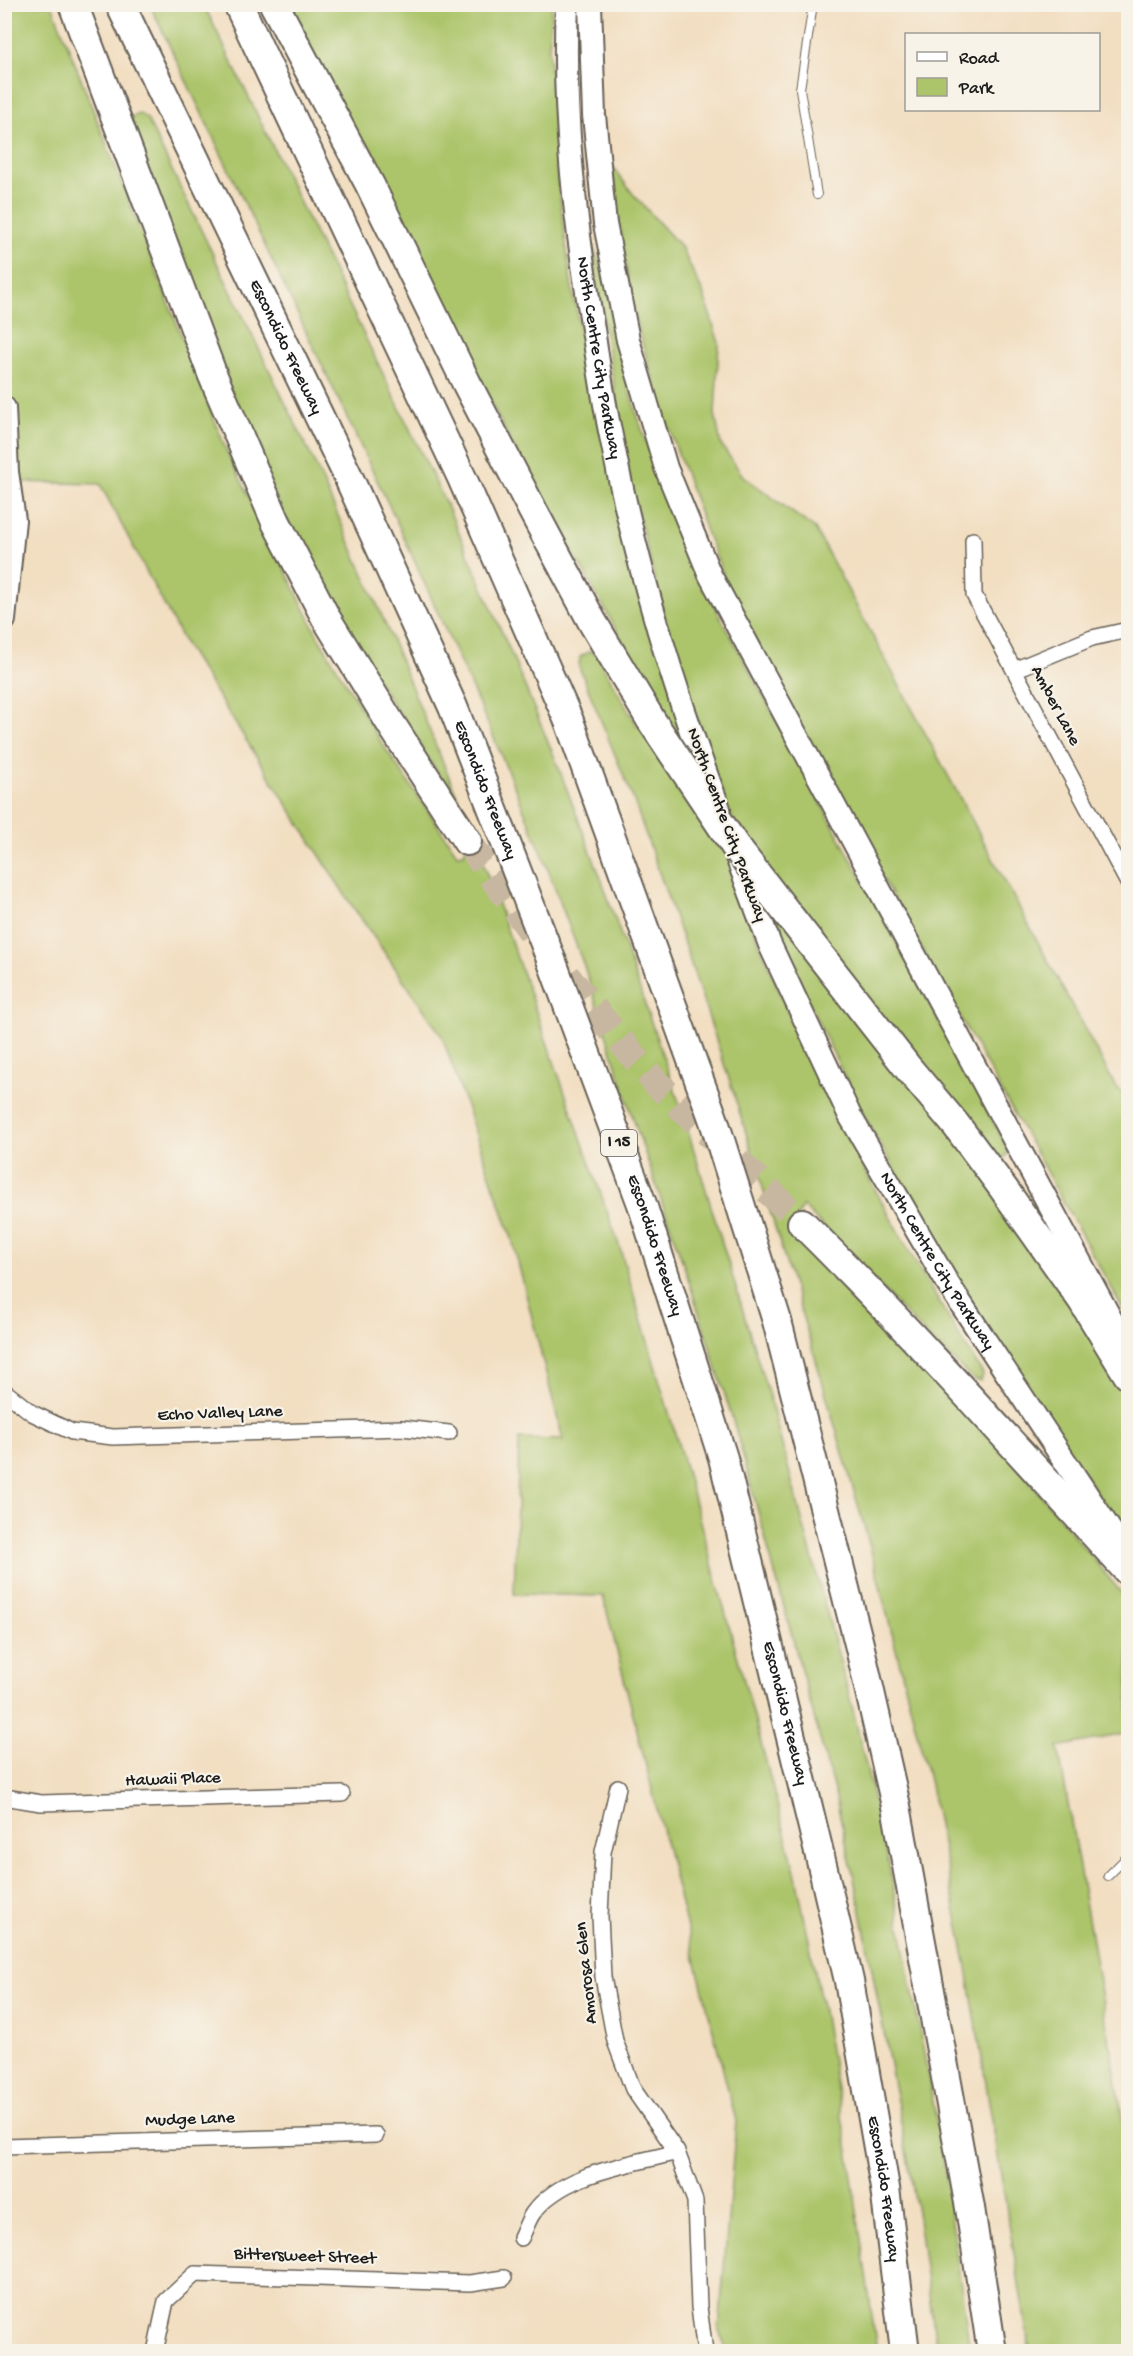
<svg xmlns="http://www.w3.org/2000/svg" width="1133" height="2356" font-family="'Gochi Hand',sans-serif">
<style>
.green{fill:#acc56a;stroke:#647043;stroke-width:1.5}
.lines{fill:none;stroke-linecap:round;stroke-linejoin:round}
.highway-tunnel{stroke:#c7b7a0;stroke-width:28;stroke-dasharray:28 14;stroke-linecap:butt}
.lane-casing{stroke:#676056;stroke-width:10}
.street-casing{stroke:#676056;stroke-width:18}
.secondary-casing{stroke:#676056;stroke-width:26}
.highway-casing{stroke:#676056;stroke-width:32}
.lane{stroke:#fff;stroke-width:8}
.street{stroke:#fff;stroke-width:15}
.secondary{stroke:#fff;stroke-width:22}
.highway{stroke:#fff;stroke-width:28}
.highway-bridge-casing{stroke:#676056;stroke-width:32;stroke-linecap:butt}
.highway-bridge{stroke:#fff;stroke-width:28}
.labels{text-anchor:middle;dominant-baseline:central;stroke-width:4.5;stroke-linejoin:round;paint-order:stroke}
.shield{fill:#f7f3e8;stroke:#5e5c59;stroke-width:1.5}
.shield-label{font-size:16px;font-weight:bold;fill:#1c1c1c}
.street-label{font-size:18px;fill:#1c1c1c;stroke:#f7f3e8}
</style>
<rect width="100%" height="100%" fill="#f7f3e8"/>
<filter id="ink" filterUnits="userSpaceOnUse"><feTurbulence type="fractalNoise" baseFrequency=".0167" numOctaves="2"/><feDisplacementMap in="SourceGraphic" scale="12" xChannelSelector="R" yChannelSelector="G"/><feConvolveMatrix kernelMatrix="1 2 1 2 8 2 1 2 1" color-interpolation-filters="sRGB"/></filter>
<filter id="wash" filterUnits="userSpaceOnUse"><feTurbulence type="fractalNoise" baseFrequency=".008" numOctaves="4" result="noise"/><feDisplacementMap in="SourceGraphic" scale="24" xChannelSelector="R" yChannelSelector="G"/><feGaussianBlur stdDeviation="1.35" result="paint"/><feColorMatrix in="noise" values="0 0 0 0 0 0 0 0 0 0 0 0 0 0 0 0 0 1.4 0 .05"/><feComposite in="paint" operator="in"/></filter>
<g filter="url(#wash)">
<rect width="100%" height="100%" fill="#f2dec1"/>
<path class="green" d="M4 5H52L227 452 319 638 379 739 457 854 464 853 472 831 619 1245 683 1460 750 1702 795 1871 823 2011 849 2156 877 2351H727L719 2330 736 2121 603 1596 514 1594 519 1439 563 1440 512 1239 442 1036 347 898 186 646 100 484 17 482 13 418 4 364Z
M150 5H204L449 510 511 653 556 761 602 881 681 1108 769 1396 853 1710 889 1865 942 2151 970 2351H937L917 2212 901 2122 858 1896 835 1794 735 1427 686 1272 634 1121 584 966 541 851 491 731 396 520Z
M288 5H552L549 47 556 167 571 282 594 403 743 901C806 1069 888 1223 983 1374L981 1381 973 1379 928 1337 803 1206 791 1231 1007 1454 1128 1601V1737L1124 1734 1058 1747 1119 2095 1128 2166V2351H1030L966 1962 929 1780 869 1543 815 1357 734 1094 689 958 634 801 579 667 580 657 590 651 596 654 638 727 663 713 509 438Z
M140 114 147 119 315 464 377 604 464 813 332 611 246 439 130 117Z
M612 166 633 194 681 247 703 293 719 343 715 414 721 445 743 476 815 529 1116 1087 1128 1099V1318L808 745 730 591 707 534 660 403 637 325 623 251Z
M589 237 605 278 630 393 644 436 700 579 1003 1140 1008 1153 1004 1158 997 1157 979 1169 1089 1327 1128 1394V1540L968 1299 858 1105 773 927 704 744 665 618 631 487Z"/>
</g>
<g filter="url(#ink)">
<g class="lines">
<path class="highway-tunnel" d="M467 841 547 953 656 1083 802 1223"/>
<defs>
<path id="lane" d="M813 4 800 89 817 195
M1108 1876 1128 1856"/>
<path id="street" d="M973 540 974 595 1128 883
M1014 670 1092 638 1128 630
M4 1391 32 1413 72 1432 113 1437 402 1428 449 1433
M618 1787 603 1852 600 1916 603 1977 615 2041 633 2089 677 2152 695 2201 699 2307 705 2352
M4 1797 41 1803 342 1794
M4 2146 376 2135
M521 2238C525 2230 528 2220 533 2213 563 2172 631 2165 677 2152
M155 2352 166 2301 195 2274 470 2283 504 2278"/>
<g id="secondary">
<path id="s1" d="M567 4C562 113 575 222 593 329 598 363 603 397 610 431 634 557 674 690 719 809"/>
<path d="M590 4 594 115 605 224 628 340 666 468 710 575 1128 1351"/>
<path d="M4 408 7 472 14 520 4 620"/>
<path id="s2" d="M737 857 770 945 850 1116 948 1284 1126 1554"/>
</g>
<g id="highway">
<path d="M73 4 213 376 276 522 326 618 391 724 467 841"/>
<path id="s3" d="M120 4 346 472 453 707 549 954 642 1204 723 1458 824 1873 849 1981 885 2188 905 2352"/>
<path d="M238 4 462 478 569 721 714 1121 777 1321 860 1648 896 1806 970 2208 992 2352"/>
<path d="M274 4 370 185 467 384 533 511 593 623 651 720"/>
<path d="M794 922 908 1068 956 1125 1003 1188 1082 1300 1128 1375"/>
<path d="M802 1223C915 1335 1021 1454 1128 1571"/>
</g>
</defs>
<use href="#lane" class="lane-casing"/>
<use href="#street" class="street-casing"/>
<use href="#secondary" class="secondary-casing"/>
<use href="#highway" class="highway-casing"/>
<use href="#lane" class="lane"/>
<use href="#street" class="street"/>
<use href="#secondary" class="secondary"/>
<use href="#highway" class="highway"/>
<defs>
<path id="highway-bridge" d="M651 720 735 846 794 922"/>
</defs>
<use href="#highway-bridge" class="highway-bridge-casing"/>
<use href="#highway-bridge" class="highway-bridge"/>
</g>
</g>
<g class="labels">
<rect class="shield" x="601" y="1130" width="36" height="26" rx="4.5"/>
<g class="shield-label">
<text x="619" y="1143">I 15</text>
</g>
<g class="street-label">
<text stroke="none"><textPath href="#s3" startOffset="381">Escondido Freeway</textPath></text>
<text stroke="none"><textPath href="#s1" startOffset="356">North Centre City Parkway</textPath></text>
<text transform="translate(1055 706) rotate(62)">Amber Lane</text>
<text stroke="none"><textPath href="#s3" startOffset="867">Escondido Freeway</textPath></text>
<text transform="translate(726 825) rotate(70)">North Centre City Parkway</text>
<text stroke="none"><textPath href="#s3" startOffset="1353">Escondido Freeway</textPath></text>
<text stroke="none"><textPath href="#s2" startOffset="452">North Centre City Parkway</textPath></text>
<text transform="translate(220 1414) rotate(-2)">Echo Valley Lane</text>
<text stroke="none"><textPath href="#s3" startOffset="1839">Escondido Freeway</textPath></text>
<text transform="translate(173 1780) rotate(-2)">Hawaii Place</text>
<text transform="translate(587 1973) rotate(-96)">Amorosa Glen</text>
<text transform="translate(190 2120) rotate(-2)">Mudge Lane</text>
<text stroke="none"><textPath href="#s3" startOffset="2325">Escondido Freeway</textPath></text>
<text transform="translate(305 2257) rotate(2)">Bittersweet Street</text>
</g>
</g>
<rect width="1133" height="2356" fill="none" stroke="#f7f3e8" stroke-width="24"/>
<rect x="905" y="33" width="195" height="78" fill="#f7f3e8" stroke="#9f9d96" stroke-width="1.5"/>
<rect x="917" y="52" width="30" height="9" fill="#ffffff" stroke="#9f9d96" stroke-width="1.5"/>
<text x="959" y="63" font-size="18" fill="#1c1c1c">Road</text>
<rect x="917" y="78" width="30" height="18" fill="#acc56a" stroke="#9f9d96" stroke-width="1.5"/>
<text x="959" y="93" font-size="18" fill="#1c1c1c">Park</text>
</svg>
